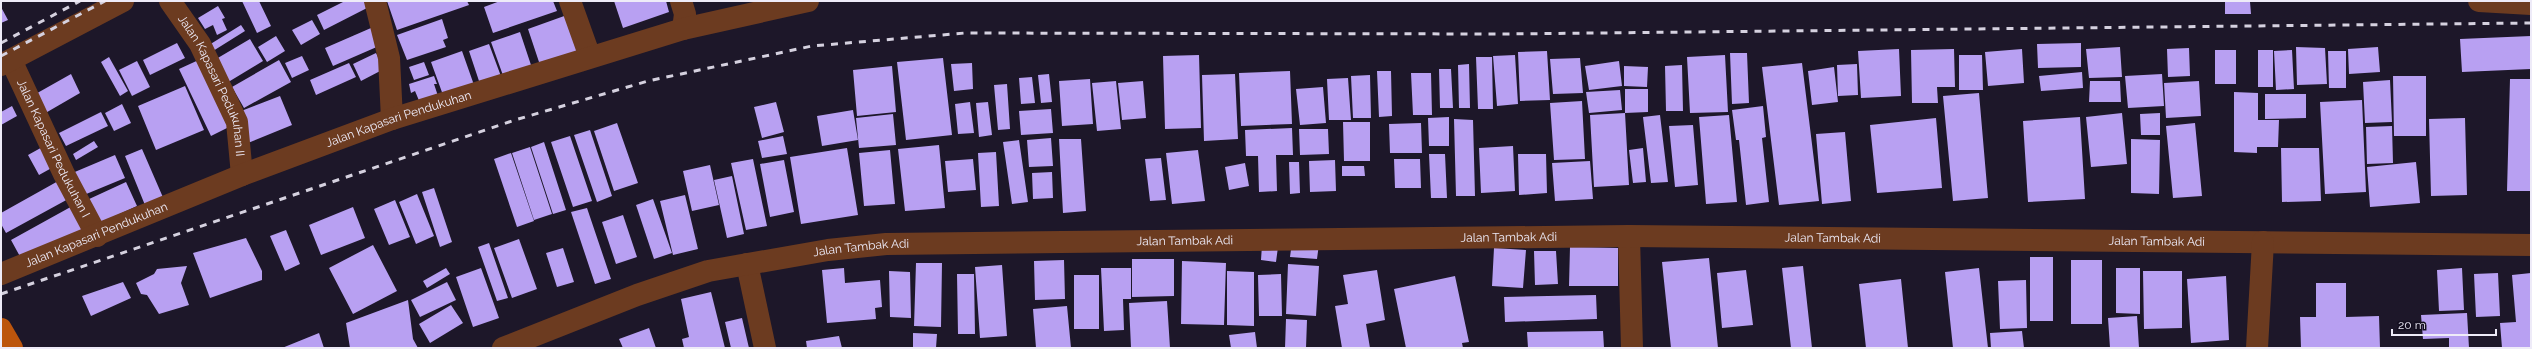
<svg xmlns="http://www.w3.org/2000/svg" width="2532" height="349" font-family="Raleway,sans-serif">
<style>
.building{fill:#b8a0f2}
.lines{fill:none;stroke-linecap:round;stroke-linejoin:round}
.street{stroke:#6c3b20;stroke-width:22}
.primary{stroke:#bc550d;stroke-width:22}
.rail{stroke:#d5d1df;stroke-width:3;stroke-dasharray:7 7;stroke-linecap:butt}
.labels{text-anchor:middle;dominant-baseline:central;stroke-width:4;stroke-linejoin:round;paint-order:stroke}
.street-label{font-size:12px;fill:#eeebf8;stroke:#130e1f}
</style>
<rect width="100%" height="100%" fill="#1d1729"/>
<path class="building" d="M242 1H259L271 26 257 33Z
M345 1H364L367 8 324 30 317 15Z
M387 1H467L469 5 397 30Z
M500 1H553L557 11 493 33 484 7Z
M614 1H666L669 12 623 28Z
M2225 2H2250L2251 14H2225Z
M218 6 225 18 222 19 227 30 217 35 213 25 205 29 198 18Z
M1 7 8 20 1 23Z
M567 15 579 51 540 65 528 29Z
M442 19 448 38 443 40 446 47 407 60 397 35Z
M312 20 320 34 301 45 292 30Z
M241 25 245 31 213 51 209 45Z
M371 28 379 46 333 66 325 48Z
M520 32 533 71 505 81 491 42Z
M276 36 285 51 267 62 258 47Z
M2531 36V69L2462 72 2460 39Z
M250 39 263 61 225 84 211 62Z
M177 43 185 58 150 75 143 60Z
M2081 43V67L2038 68 2037 44Z
M489 44 502 79 481 87 469 51Z
M2120 47 2122 77 2089 78 2086 49Z
M2296 47 2325 48 2327 84 2297 85Z
M2378 47 2380 72 2349 74 2348 49Z
M2189 48 2190 76 2168 77 2167 49Z
M1899 49 1901 96 1861 98 1858 51Z
M1954 49 1955 87H1937L1938 103H1912L1911 50Z
M2022 49 2024 83 1988 86 1985 52Z
M2215 50H2236V84H2215Z
M2258 50H2273V87H2258Z
M2292 50 2294 89 2276 90 2274 51Z
M462 51 474 85 443 95 431 62Z
M1547 51 1550 100 1520 101 1518 52Z
M2328 51H2346V88H2329Z
M376 53 384 69 361 81 353 64Z
M1730 53H1747L1749 103 1732 104Z
M1199 55 1201 128 1165 129 1163 56Z
M1515 55 1518 104 1497 106 1493 56Z
M1725 55 1728 112 1690 113 1687 57Z
M1959 55H1982L1983 90H1959Z
M302 56 309 70 292 78 285 63Z
M109 57 128 91 120 96 101 62Z
M1476 57H1492L1493 109H1478Z
M203 58 235 124 211 136 179 69Z
M943 58 952 135 906 140 897 62Z
M1580 58 1583 93 1553 94 1550 59Z
M279 60 291 82 244 108 232 87Z
M137 61 150 87 132 96 119 70Z
M1619 61 1622 86 1589 90 1585 66Z
M424 62 429 75 414 80 409 67Z
M349 63 356 77 316 95 310 80Z
M972 63 973 89 954 91 951 64Z
M1802 63 1819 201 1779 205 1762 67Z
M1469 64 1470 108H1459L1458 65Z
M1857 64 1858 95 1838 96 1837 65Z
M1682 65 1683 111H1666L1665 66Z
M892 66 896 112 857 116 853 70Z
M1624 66 1648 67 1647 87 1624 86Z
M1834 67 1838 102 1812 105 1808 71Z
M1439 69H1451L1453 108H1440Z
M1290 71 1292 124 1241 126 1239 73Z
M1377 71H1391L1392 116 1379 117Z
M2082 72 2083 88 2041 91 2039 76Z
M1411 73H1431L1432 115H1413Z
M71 74 80 93 42 115 32 96Z
M1049 74 1052 102 1041 103 1038 75Z
M1235 74 1238 139 1204 141 1202 75Z
M2162 74 2164 106 2128 108 2125 76Z
M1370 75 1371 118H1353L1351 76Z
M434 76 437 84H434L438 96 420 103 415 91 411 93 409 84Z
M2393 76H2426V136H2394Z
M1032 77 1035 103 1021 104 1019 78Z
M1348 78 1351 120H1329L1327 79Z
M1090 79 1093 124 1062 126 1059 81Z
M2510 79H2531V191H2507Z
M2390 80 2392 122 2365 123 2363 82Z
M1116 81 1121 129 1097 131 1092 83Z
M1143 81 1146 118 1122 120 1118 83Z
M2090 81H2120L2121 102H2089Z
M2199 81 2201 116 2166 118 2164 83Z
M1007 84 1010 129 998 130 994 85Z
M185 86 204 130 156 150 138 106Z
M1323 87 1326 123 1300 125 1296 89Z
M1625 89H1648V112L1625 113Z
M1620 90 1622 110 1589 113 1586 92Z
M2234 92 2258 93V120H2279L2278 147H2257V153L2234 152Z
M1979 93 1988 198 1953 201 1943 96Z
M2265 94H2306V118L2265 119Z
M280 96 292 125 248 143 236 113Z
M2362 100 2366 192 2325 194 2320 102Z
M1582 101 1585 159 1554 160 1550 103Z
M776 102 784 132 762 138 754 107Z
M970 102 974 133 958 134 955 104Z
M988 102 992 135 979 137 976 103Z
M122 104 131 123 114 131 105 113Z
M12 106 17 116 1 125V112Z
M1763 106 1766 137 1762 138 1769 202 1746 205 1739 140H1736L1732 110Z
M1051 109 1053 133 1021 135 1019 111Z
M853 110 858 140 822 146 817 116Z
M101 112 108 126 66 146 59 133Z
M1625 113 1629 185 1594 187 1590 115Z
M2122 113 2127 164 2091 167 2086 117Z
M2160 113V135H2141L2140 114Z
M893 114 896 145 859 148 856 118Z
M1660 115 1668 182 1651 183 1643 117Z
M1729 115 1737 202 1706 204 1699 117Z
M1449 117V146H1429L1428 118Z
M2080 117 2085 199 2028 202 2023 121Z
M1936 118 1942 188 1877 193 1870 125Z
M2465 118 2467 195 2431 196 2429 119Z
M1454 119 1473 120 1475 196H1456Z
M1343 122H1370V161H1344Z
M617 123 638 183 614 191 594 131Z
M1421 123 1422 153H1390L1389 124Z
M2195 123 2202 196 2173 198 2166 126Z
M1693 125 1698 185 1675 187 1669 126Z
M2392 126 2393 163 2367 164 2366 127Z
M1292 128 1293 155H1276L1277 191 1259 192 1258 156H1246L1245 130Z
M1299 129H1328L1329 154 1300 155Z
M590 130 612 196 597 202 574 135Z
M1845 132 1851 201 1822 204 1816 134Z
M570 136 592 201 573 207 551 142Z
M783 136 787 154 762 158 758 141Z
M1051 138 1053 166 1029 167 1027 140Z
M1059 139H1081L1086 211 1063 213Z
M2131 139 2160 140 2159 194 2131 193Z
M1019 140 1028 202 1012 204 1003 142Z
M94 141 98 147 76 160 73 154Z
M544 142 566 210 553 214 531 147Z
M46 145 57 165 39 175 28 155Z
M939 145 945 208 905 211 898 149Z
M1513 146 1515 191 1481 193 1479 148Z
M530 147 552 214 534 220 512 153Z
M847 148 858 215 801 224 790 157Z
M1643 148 1646 182 1633 183 1629 150Z
M2281 148H2319L2321 201 2282 202Z
M142 149 165 202 147 210 125 156Z
M890 150 895 204 864 206 859 153Z
M1198 150 1205 201 1172 204 1166 153Z
M996 152 999 206 981 207 978 153Z
M511 153 534 221 517 227 494 159Z
M1429 154H1445L1447 198H1431Z
M1518 154H1546L1547 193 1519 195Z
M115 155 125 178 79 197 70 174Z
M1161 158 1166 200 1150 201 1145 159Z
M753 159 767 226 746 230 731 163Z
M973 159 976 190 948 192 945 161Z
M1394 159H1420L1421 188H1395Z
M784 160 794 212 770 217 760 164Z
M1335 160 1336 191 1310 192 1309 161Z
M1590 161 1593 199 1555 201 1552 163Z
M1289 162H1299L1300 193 1290 194Z
M2416 162 2420 203 2370 207 2367 167Z
M1245 163 1249 186 1229 190 1225 167Z
M710 165 719 205 692 211 683 171Z
M1342 166H1364L1365 176H1342Z
M1052 172 1053 198 1033 199 1032 173Z
M732 176 744 234 727 238 714 180Z
M60 180 70 198 6 233 1 224V213Z
M126 182 137 206 98 224 87 200Z
M434 188 452 242 440 247 422 192Z
M417 194 434 236 416 244 399 202Z
M685 195 698 249 673 255 660 201Z
M653 199 672 253 654 259 636 205Z
M395 200 410 237 389 245 374 209Z
M76 204 88 226 23 262 11 240Z
M353 207 365 238 321 255 309 225Z
M587 208 611 279 595 284 571 212Z
M623 215 637 257 616 264 602 222Z
M286 230 300 264 285 271 270 236Z
M246 238 262 271V280L210 298 193 253Z
M519 239 537 289 512 298 494 248Z
M1292 242 1319 244 1317 259 1290 257Z
M489 243 508 298 497 301 478 247Z
M373 245 397 291 353 314 329 268Z
M1262 245 1278 247 1276 262 1261 260Z
M1570 247 1618 248V286H1569Z
M563 248 574 282 557 287 546 253Z
M1494 248 1526 250 1523 288 1492 286Z
M1534 251H1556L1558 284 1535 285Z
M2030 257H2053V321H2030Z
M1709 258 1718 348H1671L1662 262Z
M1132 259H1174V296L1132 297Z
M1064 260 1065 299 1035 300 1034 261Z
M2071 260H2102V324H2071Z
M1182 261 1226 263 1224 325 1181 324Z
M916 263H942L941 327 914 326Z
M1288 264 1319 266 1316 316 1286 314Z
M1002 265 1007 336 980 338 975 267Z
M187 266 181 283 189 305 159 314 147 295 141 294 136 283 154 274 157 269Z
M1803 266 1812 348H1791L1782 268Z
M446 268 450 274 427 288 423 281Z
M481 268 499 318 473 327 456 277Z
M844 268 845 283 880 280 882 307 875 308 876 319 827 323 822 270Z
M1101 268H1131V299H1123L1124 330 1104 331Z
M1979 268 1988 348H1953L1945 272Z
M2116 268H2140V314L2116 313Z
M2462 268 2464 310 2439 311 2437 270Z
M1377 270 1385 320 1366 324 1370 348H1342L1335 306 1348 304 1343 275Z
M1746 270 1753 325 1722 328 1717 273Z
M889 271 910 272 911 318 890 317Z
M1227 271 1254 272V326L1227 325Z
M2143 271H2182V328L2144 329Z
M2498 273 2500 316 2476 317 2474 274Z
M2531 273V348H2502L2500 323 2516 322 2512 275Z
M957 274H974L975 334H958Z
M1281 274 1282 316H1259L1258 275Z
M1074 275H1099V329H1074Z
M1455 276 1469 342 1462 343 1463 348H1406L1394 289Z
M2226 276 2229 340 2191 343 2187 279Z
M1901 279 1908 348H1866L1859 284Z
M2026 280 2027 328 2000 329 1998 281Z
M123 282 131 298 91 316 82 296Z
M447 282 456 300 420 317 411 300Z
M2316 283H2346V317L2379 316 2380 348H2301L2300 317H2316Z
M711 292 725 348H684L682 339 689 337 681 299Z
M1596 295 1597 319 1505 322 1504 297Z
M408 300 413 339 418 348H350L346 323Z
M1167 301 1170 348H1131L1129 303Z
M451 305 463 323 430 343 419 324Z
M1067 306 1071 348H1036L1033 309Z
M2467 313 2469 348H2449V338L2423 339 2421 315Z
M2137 316 2139 348H2110L2108 318Z
M742 318 749 348H731L725 322Z
M1286 319 1307 320 1306 348H1285Z
M649 328 656 348H623L619 339Z
M1603 331 1604 348H1528L1527 332Z
M2022 331 2024 348H1991L1990 333Z
M1255 332 1257 348H1231L1229 335Z
M319 333 324 348H282Z
M913 333 937 334 936 348H913Z
M839 336 842 348H807L806 341Z"/>
<g class="lines">
<g class="street">
<path id="s1" d="M170 1 200 44 237 122 242 175"/>
<path d="M375 1 389 58 392 119"/>
<path d="M570 1 590 57"/>
<path d="M681 1 685 14 683 29"/>
<path d="M2479 1 2531 4"/>
<path id="s2" d="M11 60 64 174 97 236"/>
<path d="M1 65 123 1"/>
<path d="M1629 236 1632 348"/>
<path d="M747 264 765 348"/>
<path id="s3" d="M1 274 242 175 392 119 683 29 808 1"/>
<path id="s4" d="M503 348 637 295 708 271 828 250 886 244 1629 236 2531 245"/>
<path d="M2257 348 2263 242"/>
</g>
<path class="primary" d="M1 329 12 348"/>
<path class="rail" d="M1 43 80 1
M1 56 105 1
M1 294 515 120 648 81 812 46 965 33 1503 34 2531 23"/>
</g>
<g class="labels">
<g class="street-label">
<text stroke="none"><textPath href="#s1" startOffset="96">Jalan Kapasari Pedukuhan II</textPath></text>
<text stroke="none"><textPath href="#s3" startOffset="427">Jalan Kapasari Pendukuhan</textPath></text>
<text stroke="none"><textPath href="#s2" startOffset="98">Jalan Kapasari Pedukuhan I</textPath></text>
<text stroke="none"><textPath href="#s3" startOffset="103">Jalan Kapasari Pendukuhan</textPath></text>
<text stroke="none"><textPath href="#s4" startOffset="1022">Jalan Tambak Adi</textPath></text>
<text stroke="none"><textPath href="#s4" startOffset="1346">Jalan Tambak Adi</textPath></text>
<text stroke="none"><textPath href="#s4" startOffset="698">Jalan Tambak Adi</textPath></text>
<text stroke="none"><textPath href="#s4" startOffset="1670">Jalan Tambak Adi</textPath></text>
<text stroke="none"><textPath href="#s4" startOffset="374">Jalan Tambak Adi</textPath></text>
</g>
</g>
<rect width="2532" height="349" fill="none" stroke="#eeebf8" stroke-width="4"/>
<path d="M2392 329v6h104v-6" fill="none" stroke="#eeebf8" stroke-width="2"/>
<text x="2398" y="329" font-size="12" fill="#eeebf8" stroke="#130e1f" stroke-width="3" paint-order="stroke">20 m</text>
</svg>
